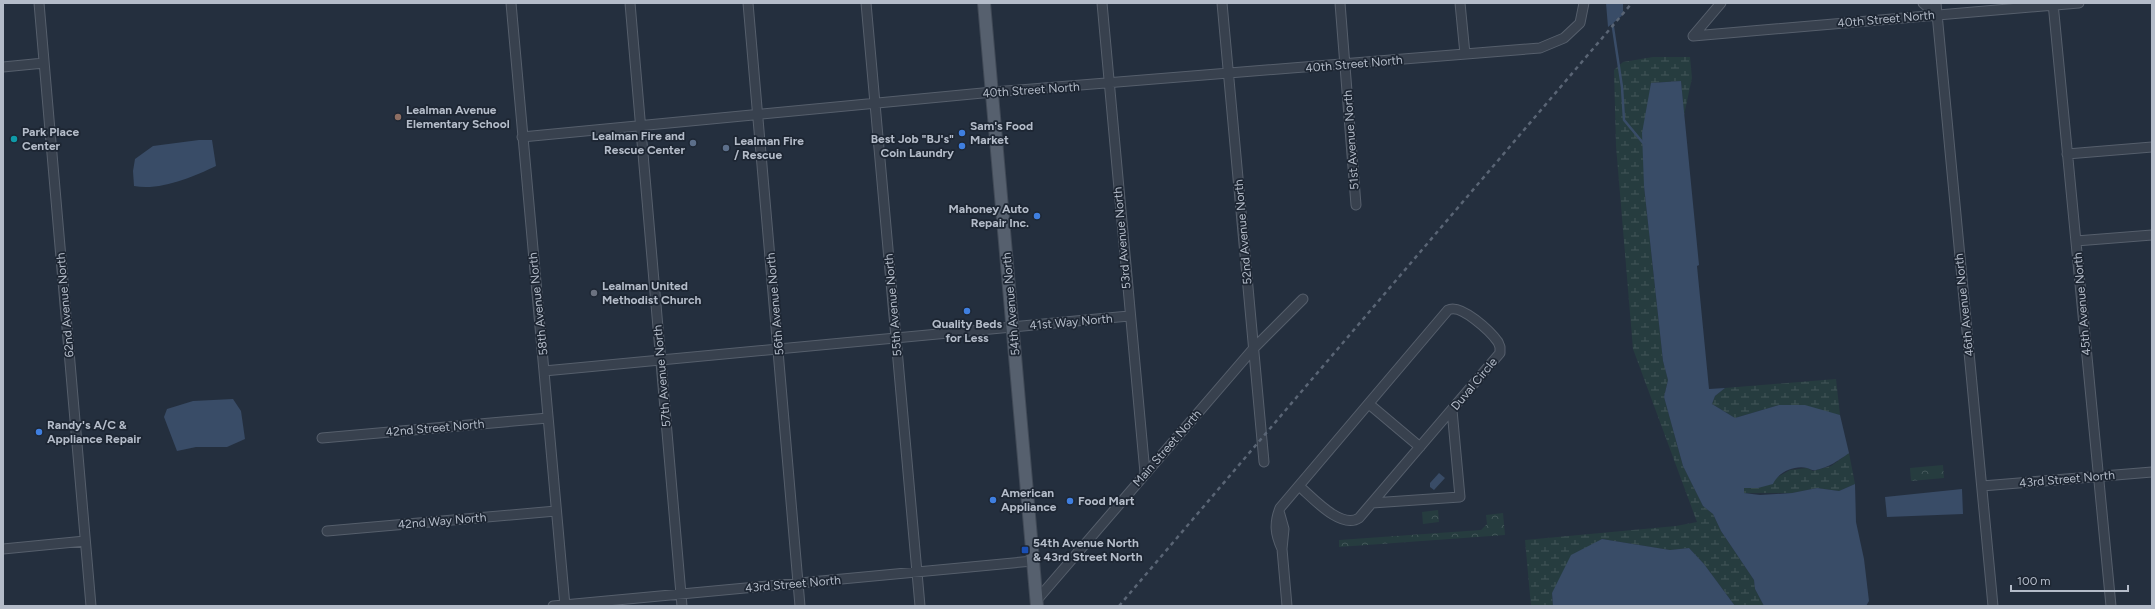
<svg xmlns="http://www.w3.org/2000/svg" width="2155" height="609" font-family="Figtree,sans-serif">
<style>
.forest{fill:url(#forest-crowns)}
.wetland{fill:url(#wetland-marsh)}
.water{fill:#394c67}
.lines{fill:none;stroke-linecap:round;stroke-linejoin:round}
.stream{stroke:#394c67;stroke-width:2.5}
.minor-casing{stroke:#565f6c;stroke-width:11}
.major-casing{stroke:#414a57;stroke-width:14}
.minor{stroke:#38414e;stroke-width:9}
.major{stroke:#56606e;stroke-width:12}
.rail{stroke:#5a6575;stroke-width:2.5;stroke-dasharray:4 4;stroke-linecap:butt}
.education-dot{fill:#8d6e63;stroke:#1d2633;stroke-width:1.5}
.shop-dot{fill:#3f7fe0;stroke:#1d2633;stroke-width:1.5}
.culture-dot{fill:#0f9aa8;stroke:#1d2633;stroke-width:1.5}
.service-dot{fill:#5c6f8a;stroke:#1d2633;stroke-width:1.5}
.worship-dot{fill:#6b7280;stroke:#1d2633;stroke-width:1.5}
.transit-dot{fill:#1a4fb4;stroke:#1d2633;stroke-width:1.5}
.labels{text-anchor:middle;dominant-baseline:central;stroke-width:3.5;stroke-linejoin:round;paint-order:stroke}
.street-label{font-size:12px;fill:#b4bcc9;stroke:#1d2633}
.poi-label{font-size:12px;font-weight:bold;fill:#b4bcc9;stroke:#1d2633;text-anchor:start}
</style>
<defs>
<pattern id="forest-crowns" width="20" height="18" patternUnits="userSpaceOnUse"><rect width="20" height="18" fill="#263c3f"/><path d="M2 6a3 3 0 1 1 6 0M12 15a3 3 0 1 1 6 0" fill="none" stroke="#435659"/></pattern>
<pattern id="wetland-marsh" width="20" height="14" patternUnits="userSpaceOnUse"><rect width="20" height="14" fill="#263c3f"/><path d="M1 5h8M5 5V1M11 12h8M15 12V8" fill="none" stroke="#435659"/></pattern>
</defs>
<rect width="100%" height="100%" fill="#242f3e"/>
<path class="forest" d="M1943 465 1944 478 1911 481 1910 468Z
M1438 510 1439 522 1423 524 1422 512Z
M1503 513 1505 535 1339 547V540L1481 530 1487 524 1486 515Z"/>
<path class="wetland" d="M1653 57H1690L1692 78 1684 115 1681 81 1651 83C1646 117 1644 152 1644 186L1663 361 1668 380 1664 397 1683 466 1703 506 1713 514 1721 531 1754 580 1755 589 1764 606H1735L1704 564 1689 548 1670 550 1602 539 1552 593 1553 606H1531L1525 540 1676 526 1697 522 1633 349 1616 146 1614 70 1623 62Z
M1836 379 1840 415 1779 405 1735 418 1712 404 1715 396 1725 388Z
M1849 453 1855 484 1839 491 1817 488 1792 493H1744V488H1758L1790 470 1807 468 1813 471 1831 466Z"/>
<path class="water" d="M1606 3H1623V15L1608 27Z
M1681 81 1699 265 1697 266 1709 389 1725 388 1715 396 1712 404 1735 418 1779 405H1805L1840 415 1849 453C1838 461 1829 467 1816 470 1812 471 1811 469 1807 468 1795 465 1778 472 1773 484L1758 488H1744V493L1760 495 1792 493 1817 488 1839 491 1855 484 1856 522 1864 559 1869 601 1866 606H1764L1755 589 1754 580 1721 531 1713 514 1703 506 1683 466 1664 397 1668 380 1663 361 1644 186 1642 133 1651 83Z
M199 140H212L216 166C193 177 160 191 134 186L133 171 135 159 153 146Z
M233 399 241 411 245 439 227 447H196L177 451 164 417 167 409 193 401Z
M1439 473 1445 478 1434 490 1430 487V483Z
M1962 489 1963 514 1887 517 1885 497Z
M1602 539 1670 550 1689 548 1704 564 1735 606H1553L1552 593 1571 555Z"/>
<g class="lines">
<path class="stream" d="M1612 21 1622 87 1624 120 1644 144"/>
<defs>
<path id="minor" d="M39 3 91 606
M511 3 565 606
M630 3 682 606
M748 3 800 606
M866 3 920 606
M1102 3 1145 473
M1222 3 1264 462
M1340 3 1356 205
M1460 3 1465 54
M1923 3 1937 15
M1936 3 1993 606
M2053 3 2111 606
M1693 36 2079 3
M1693 36 1721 3
M3 67 44 63
M522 137 993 92 1540 48 1564 38 1580 23 1584 3
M2067 154 2152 147
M2076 241 2152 235
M544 371 1129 316
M1369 404 1420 447
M322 438 548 418
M1982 486 2152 472
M1372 503 1460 497 1452 410
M1279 511 1284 529 1282 549 1287 606
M327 531 556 511
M3 549 85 541
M1282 549C1275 534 1274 523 1280 508L1448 310C1461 303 1491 332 1498 342L1500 347V353L1359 518C1341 530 1312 497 1299 486
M1036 601 1253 349 1303 299
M553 606 1033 561"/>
<path id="major" d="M984 3 1037 606"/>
</defs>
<use href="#minor" class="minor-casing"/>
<use href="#major" class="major-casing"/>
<use href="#minor" class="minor"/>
<use href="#major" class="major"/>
<path class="rail" d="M1119 606 1632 3"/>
</g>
<circle class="education-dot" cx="398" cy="117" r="4"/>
<g class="shop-dot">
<circle cx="962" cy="133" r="4"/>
<circle cx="962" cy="146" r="4"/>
<circle cx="1037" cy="216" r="4"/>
<circle cx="967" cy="311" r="4"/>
<circle cx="39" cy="432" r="4"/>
<circle cx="993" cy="500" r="4"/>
<circle cx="1070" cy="501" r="4"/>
</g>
<circle class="culture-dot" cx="14" cy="139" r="4"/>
<g class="service-dot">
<circle cx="693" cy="143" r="4"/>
<circle cx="726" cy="148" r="4"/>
</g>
<circle class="worship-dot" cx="594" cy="293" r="4"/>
<rect class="transit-dot" x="1021" y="546" width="8" height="8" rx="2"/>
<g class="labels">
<g class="street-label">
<text transform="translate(1886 19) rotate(-5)">40th Street North</text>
<text transform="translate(1354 64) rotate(-5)">40th Street North</text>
<text transform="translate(1031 90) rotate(-4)">40th Street North</text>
<text transform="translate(1351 140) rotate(-94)">51st Avenue North</text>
<text transform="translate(1243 232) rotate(-95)">52nd Avenue North</text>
<text transform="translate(1122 238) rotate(-95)">53rd Avenue North</text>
<text transform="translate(538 304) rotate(-96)">58th Avenue North</text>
<text transform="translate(775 304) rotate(-95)">56th Avenue North</text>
<text transform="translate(1011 304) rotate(-95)">54th Avenue North</text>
<text transform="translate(2082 304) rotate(-95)">45th Avenue North</text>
<text transform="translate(65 305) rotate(-95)">62nd Avenue North</text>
<text transform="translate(893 305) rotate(-95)">55th Avenue North</text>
<text transform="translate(1964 305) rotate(-96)">46th Avenue North</text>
<text transform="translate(1071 322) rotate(-5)">41st Way North</text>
<text transform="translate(662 376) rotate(-95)">57th Avenue North</text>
<text transform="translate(1474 384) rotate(-50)">Duval Circle</text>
<text transform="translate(435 428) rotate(-5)">42nd Street North</text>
<text transform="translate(1167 448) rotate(-49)">Main Street North</text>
<text transform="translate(2067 479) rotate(-5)">43rd Street North</text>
<text transform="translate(442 521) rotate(-5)">42nd Way North</text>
<text transform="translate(793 584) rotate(-5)">43rd Street North</text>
</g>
<g class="poi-label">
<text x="406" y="110">Lealman Avenue<tspan x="406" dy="14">Elementary School</tspan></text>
<text x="970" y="126">Sam's Food<tspan x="970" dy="14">Market</tspan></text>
<text x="22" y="132">Park Place<tspan x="22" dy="14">Center</tspan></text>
<text x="685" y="136" text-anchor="end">Lealman Fire and<tspan x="685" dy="14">Rescue Center</tspan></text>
<text x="954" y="139" text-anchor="end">Best Job "BJ's"<tspan x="954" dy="14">Coin Laundry</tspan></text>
<text x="734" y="141">Lealman Fire<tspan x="734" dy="14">/ Rescue</tspan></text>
<text x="1029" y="209" text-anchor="end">Mahoney Auto<tspan x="1029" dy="14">Repair Inc.</tspan></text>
<text x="602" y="286">Lealman United<tspan x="602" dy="14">Methodist Church</tspan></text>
<text x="967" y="324" text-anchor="middle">Quality Beds<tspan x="967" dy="14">for Less</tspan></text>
<text x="47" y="425">Randy's A/C &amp;<tspan x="47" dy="14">Appliance Repair</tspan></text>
<text x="1001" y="493">American<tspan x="1001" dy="14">Appliance</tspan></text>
<text x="1078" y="501">Food Mart</text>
<text x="1033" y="543">54th Avenue North<tspan x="1033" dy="14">&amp; 43rd Street North</tspan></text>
</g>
</g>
<rect width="2155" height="609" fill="none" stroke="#b4bcc9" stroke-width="8"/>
<path d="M2011 585v6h117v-6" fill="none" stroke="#b4bcc9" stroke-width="2"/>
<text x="2017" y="585" font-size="12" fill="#b4bcc9" stroke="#1d2633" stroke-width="3" paint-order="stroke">100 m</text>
</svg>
